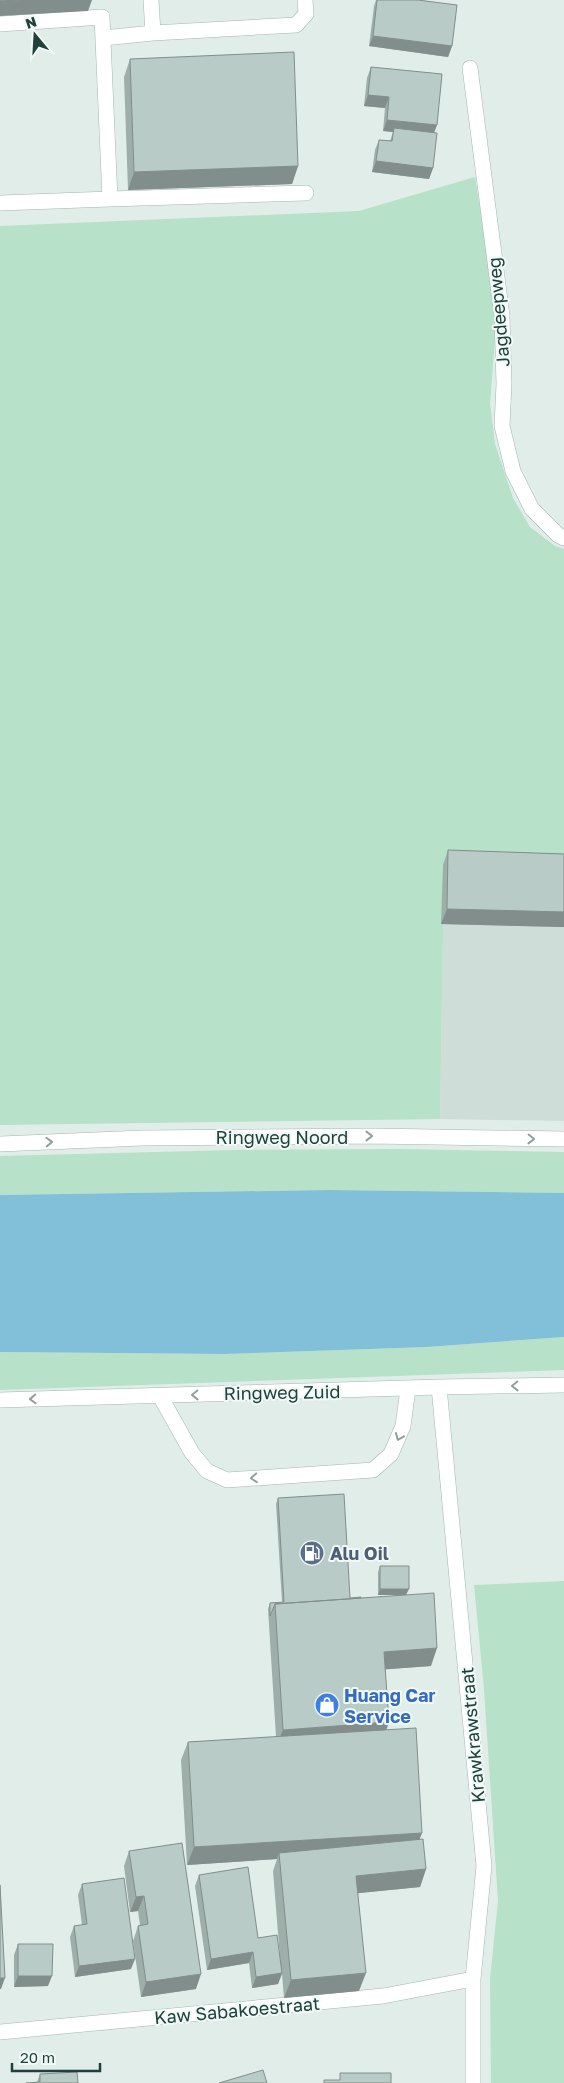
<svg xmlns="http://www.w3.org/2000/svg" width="564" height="2083" font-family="'Golos Text',sans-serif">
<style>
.built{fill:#cfddd8}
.green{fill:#b7e1c8}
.water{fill:#82bfd8}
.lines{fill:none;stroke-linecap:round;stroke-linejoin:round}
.minor-casing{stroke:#a3b6b1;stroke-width:16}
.minor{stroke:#fff;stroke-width:15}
.wall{fill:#9eafaa}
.shaded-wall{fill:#818e8b}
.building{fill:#b8cbc6;stroke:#818e8b}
.oneway{stroke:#8fa09d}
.labels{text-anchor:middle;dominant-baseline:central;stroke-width:4;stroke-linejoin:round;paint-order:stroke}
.street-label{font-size:18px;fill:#1f403b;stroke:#f1f9f6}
.service-label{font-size:18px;font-weight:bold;fill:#4e5e75;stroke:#f1f9f6;text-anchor:start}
.shop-label{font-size:18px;font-weight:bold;fill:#366cbe;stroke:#f1f9f6;text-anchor:start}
</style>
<rect width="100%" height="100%" fill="#e1ede9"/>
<path class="built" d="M444 868 564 871V1121L440 1119Z"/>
<path class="green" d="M475 177 497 314 490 403 495 444 513 498 530 527 555 546 564 549V871L444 868 440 1119 0 1125V226L359 211Z
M399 1149 564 1152V1193L329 1190 0 1195V1156L233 1150Z
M564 1337V1370L0 1390V1352L225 1354 427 1347Z
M564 1581V2083H491L490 1979 498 1901 484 1689 474 1585Z"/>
<path class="water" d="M329 1190 564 1193V1337L427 1347 225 1354 0 1352V1195Z"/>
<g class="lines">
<defs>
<path id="minor" d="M151 0 153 33
M0 24 102 17 110 199 0 203
M103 38 153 33 296 25 306 14 305 0
M470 68 502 316 504 384 502 426 513 471 532 509 558 535 564 538
M110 199 306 193
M0 1144 143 1138 372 1136 564 1139
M439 1387 484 1866 473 1979V2083
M160 1396 192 1453 207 1471 227 1480 373 1470 391 1454 403 1426 408 1389
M0 1400 439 1387 564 1385
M0 2032 383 1996 473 1979"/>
</defs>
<use href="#minor" class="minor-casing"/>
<use href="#minor" class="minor"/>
</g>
<path class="wall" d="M376 0H418L452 46 448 57 369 46 374 6Z
M130 59 298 166 292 184 128 190 124 77Z
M371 67 434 133 433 168 429 179 372 172 375 150 379 140 390 141 393 132 383 131 385 108 364 106 367 78Z
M448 850 564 854V927L441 924 443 865Z
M278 1498 350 1598H361L404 1595H378V1572L380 1566 406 1595 431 1666 386 1669V1730L419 1840 426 1869 420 1887 358 1893 359 1991 284 1998 282 1974 278 1984 252 1988 249 1963 207 1970 195 1886 199 1875 258 1938 281 1970 273 1871 277 1859 187 1865 181 1760 188 1742 276 1737 268 1609 270 1603 282 1602 276 1504Z
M129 1851 196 1989 141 1997 133 1941 138 1926 140 1925 138 1911 130 1912 124 1866Z
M82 1884 131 1969 75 1977 70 1937 74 1926 82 1925 78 1895Z
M18 1944 48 1986 14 1987V1955Z
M40 2074 78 2083 37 2082Z"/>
<path class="shaded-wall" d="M21 0H92L88 11 0 16V1Z
M373 36 452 46 448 57 369 46Z
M368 95 389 97 385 108 364 106Z
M387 120 437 125 433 136 394 128 393 132 383 131Z
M376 161 433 168 429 179 372 172Z
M298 166 292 184 128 190 134 172Z
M447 909 564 912V927L441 924Z
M380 1589H409L406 1595H378Z
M437 1648 431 1666 378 1670 384 1652Z
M389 1722 383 1740 276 1747 283 1730Z
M422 1833 415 1851 279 1853 277 1859 187 1865 194 1847Z
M426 1869 420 1887 350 1894 356 1876Z
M144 1896 138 1911 130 1912 136 1897Z
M253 1952 249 1963 207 1970 211 1959Z
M135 1959 131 1969 75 1977 79 1966Z
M282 1973 278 1984 252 1988 256 1977Z
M366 1973 359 1991 284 1998 291 1980Z
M201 1974 196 1989 141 1997 146 1982Z
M18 1976H52L48 1986 14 1987Z
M0 1978H5L1 1989H0Z"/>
<path class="building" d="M0 0H21L0 1Z
M377 0H418L457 5 452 46 373 36Z
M294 52 298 166 134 172 130 59Z
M371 67 442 74 437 125 387 120 389 97 368 95Z
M394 128 437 133 433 168 376 161 379 140 392 141Z
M448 850 564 854V912L447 909Z
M344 1494 350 1598 361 1597V1598L275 1604 270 1616V1603L284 1602 278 1498Z
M380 1566H409V1589H380Z
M434 1593 437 1648 384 1652 389 1722 283 1730 275 1604Z
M416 1728 422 1833 194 1847 188 1742Z
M423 1839 426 1869 356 1876 366 1973 291 1980 279 1853Z
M182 1843 201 1974 146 1982 138 1926 148 1924 144 1896 136 1897 129 1851Z
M248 1867 258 1938 277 1935 282 1973 256 1977 253 1952 211 1959 199 1875Z
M124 1878 135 1959 79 1966 74 1926 87 1924 82 1884Z
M0 1885 5 1978H0Z
M18 1944H53L52 1976H18Z
M263 2070 267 2083H219Z
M77 2072 78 2083H26L40 2082V2074Z
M340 2073H391V2083H324V2080H340Z"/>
<defs><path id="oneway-chevron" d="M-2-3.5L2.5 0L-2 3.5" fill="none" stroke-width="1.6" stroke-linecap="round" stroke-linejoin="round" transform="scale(1.25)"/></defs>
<g class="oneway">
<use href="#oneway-chevron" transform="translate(369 1136)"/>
<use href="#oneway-chevron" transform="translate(531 1139) rotate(1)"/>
<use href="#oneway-chevron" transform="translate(49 1142) rotate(-2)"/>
<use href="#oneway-chevron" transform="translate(515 1386) rotate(179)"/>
<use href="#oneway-chevron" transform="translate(195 1395) rotate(179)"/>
<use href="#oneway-chevron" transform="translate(33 1399) rotate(178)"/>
<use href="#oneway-chevron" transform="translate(399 1437) rotate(113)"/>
<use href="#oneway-chevron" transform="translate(254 1478) rotate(176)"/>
</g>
<defs>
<symbol id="fuel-disc" viewBox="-11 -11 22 22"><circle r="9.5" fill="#5c6f8a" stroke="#f1f9f6"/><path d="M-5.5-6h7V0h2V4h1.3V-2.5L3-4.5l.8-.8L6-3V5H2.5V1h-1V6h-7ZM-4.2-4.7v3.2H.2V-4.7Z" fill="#fff"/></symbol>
<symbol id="shop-disc" viewBox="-11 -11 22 22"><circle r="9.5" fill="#3f7fe0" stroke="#f1f9f6"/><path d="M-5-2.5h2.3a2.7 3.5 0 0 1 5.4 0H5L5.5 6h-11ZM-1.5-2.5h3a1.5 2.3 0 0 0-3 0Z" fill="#fff"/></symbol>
</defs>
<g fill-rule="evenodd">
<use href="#fuel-disc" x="298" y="1539" width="28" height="28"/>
<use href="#shop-disc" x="313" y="1691" width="28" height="28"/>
</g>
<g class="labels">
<g class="street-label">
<text transform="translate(498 312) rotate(-95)">Jagdeepweg</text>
<text x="282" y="1137">Ringweg Noord</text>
<text transform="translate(282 1392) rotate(-1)">Ringweg Zuid</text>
<text transform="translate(472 1735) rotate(-95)">Krawkrawstraat</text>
<text transform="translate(237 2010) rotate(-5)">Kaw Sabakoestraat</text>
</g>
<g class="service-label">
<text x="330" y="1553">Alu Oil</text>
</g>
<g class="shop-label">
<text x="344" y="1695">Huang Car<tspan x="344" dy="21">Service</tspan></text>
</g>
</g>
<g transform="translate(35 35) rotate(342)" stroke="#f1f9f6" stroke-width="4" paint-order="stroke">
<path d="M0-4L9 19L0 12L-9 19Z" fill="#1f403b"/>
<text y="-8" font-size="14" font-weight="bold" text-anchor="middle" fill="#1f403b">N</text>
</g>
<path d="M12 2063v8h88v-8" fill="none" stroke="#1f403b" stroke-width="2.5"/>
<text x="20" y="2063" font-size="15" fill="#1f403b" stroke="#f1f9f6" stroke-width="4" paint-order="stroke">20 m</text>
</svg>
